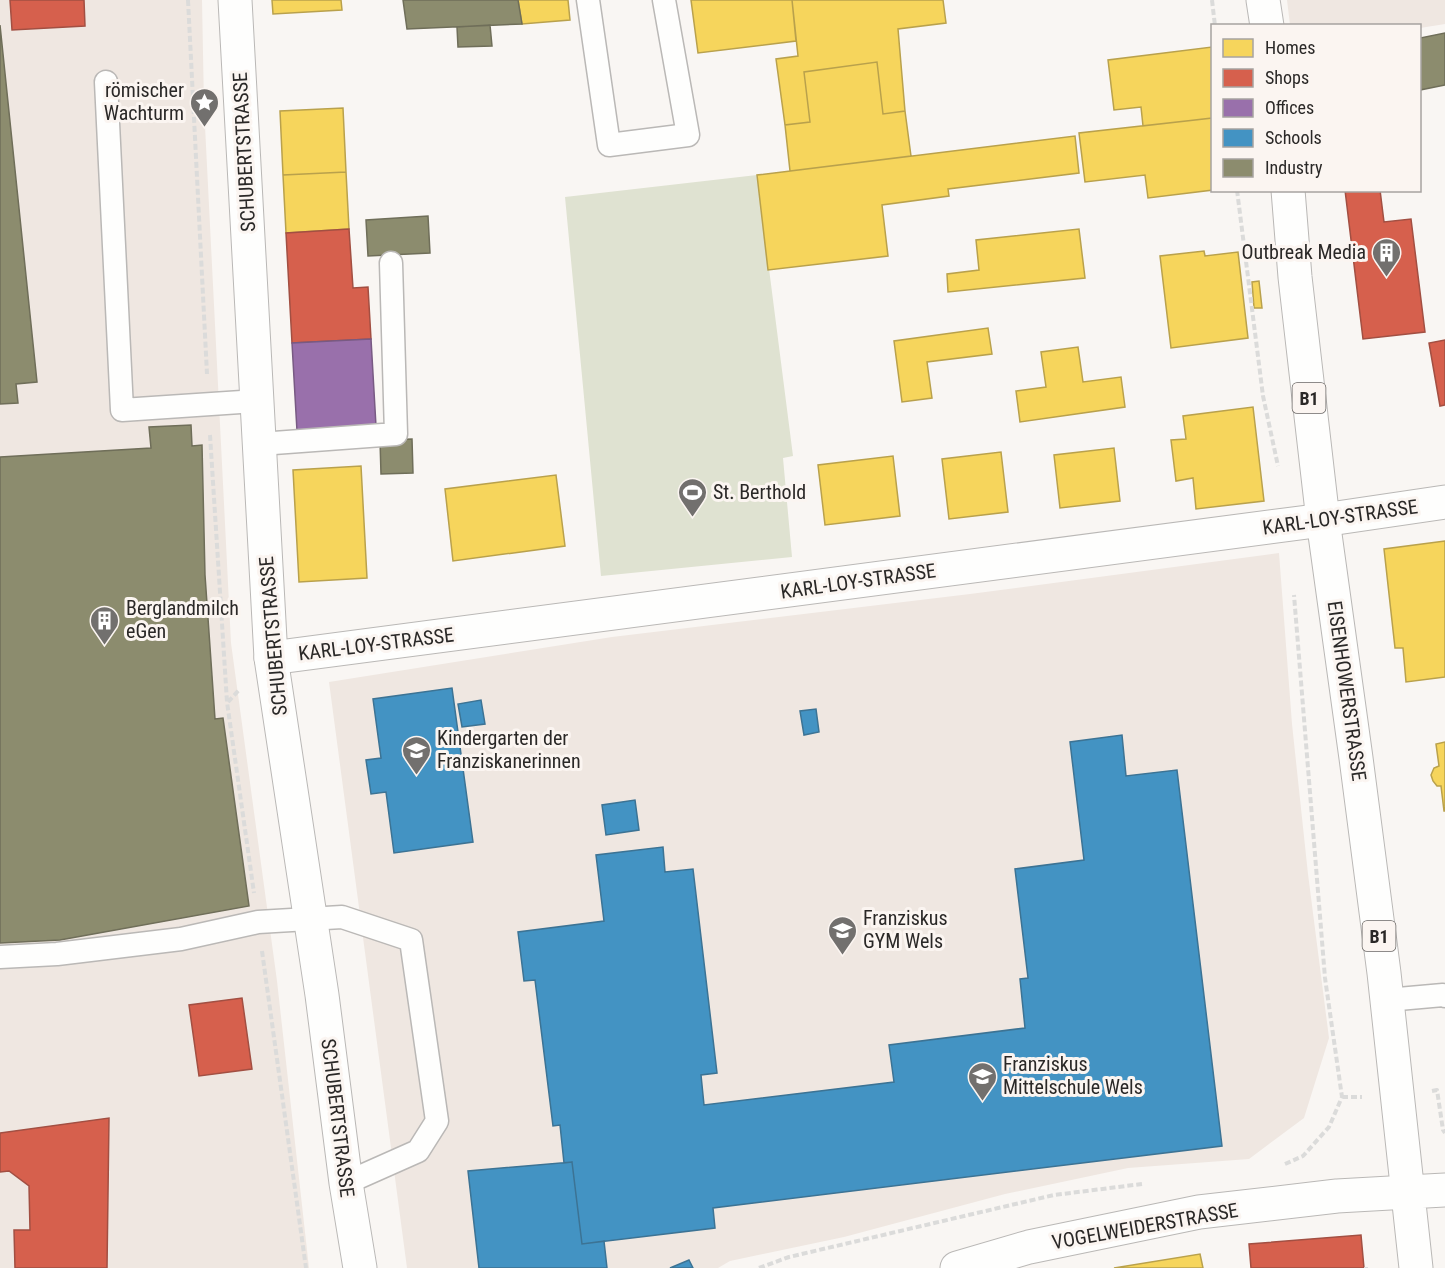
<svg xmlns="http://www.w3.org/2000/svg" width="1445" height="1268" font-family="'Roboto Condensed',sans-serif">
<style>
.built{fill:#efe7e1}
.green{fill:#dfe2d1}
.homes{fill:#f6d55c;stroke:#b9a14c;stroke-width:1.5}
.shops{fill:#d6604d;stroke:#a24f42;stroke-width:1.5}
.offices{fill:#9970ab;stroke:#785a83;stroke-width:1.5}
.schools{fill:#4393c3;stroke:#3c7394;stroke-width:1.5}
.industry{fill:#8c8c6e;stroke:#6f6e59;stroke-width:1.5}
.lines{fill:none;stroke-linecap:round;stroke-linejoin:round}
.service-casing{stroke:#bab8b6;stroke-width:25}
.minor-casing{stroke:#bab8b6;stroke-width:35}
.tertiary-casing{stroke:#bab8b6;stroke-width:35}
.secondary-casing{stroke:#bab8b6;stroke-width:35}
.primary-casing{stroke:#bab8b6;stroke-width:35}
.path{stroke:#dbdbda;stroke-width:4;stroke-dasharray:6 3;stroke-linecap:butt}
.service{stroke:#fefefd;stroke-width:22}
.minor{stroke:#fefefd;stroke-width:33}
.tertiary{stroke:#fefefd;stroke-width:33}
.secondary{stroke:#fefefd;stroke-width:33}
.primary{stroke:#fefefd;stroke-width:33}
.labels{text-anchor:middle;dominant-baseline:central;stroke-width:6;stroke-linejoin:round;paint-order:stroke}
.shield{fill:#fbf5f1;stroke:#696664;stroke-width:1.5}
.shield-label{font-size:18px;font-weight:bold;fill:#2a2827}
.poi-label{font-size:20px;fill:#2a2827;stroke:#fbf5f1;text-anchor:start}
.street-label{font-size:20px;fill:#2a2827;stroke:#fbf5f1}
</style>
<rect width="100%" height="100%" fill="#f9f6f3"/>
<path class="built" d="M0 0H202L204 106 231 643 277 981 309 1268H0Z
M1287 0H1445V24L1420 28V26L1290 25Z
M1279 553 1292 724 1308 874 1329 1038 1304 1118 1249 1159 1128 1168 1005 1194 844 1237 730 1261 718 1268H407L329 682 612 637 970 594Z"/>
<path class="green" d="M757 175 793 456 783 458 792 557 601 576 565 197Z"/>
<path class="homes" d="M272 0H341L342 10 273 14Z
M518 0H568L570 20 522 24Z
M691 0H792L796 41 698 53Z
M792 0H943L946 23 898 29 905 111 883 114 877 62 804 72 810 122 785 125 776 59 798 56Z
M1212 47V118L1143 126 1141 107 1114 110 1108 60Z
M877 62 883 114 905 111 911 156 790 171 785 125 810 122 804 72Z
M343 108 346 172 283 175 280 111Z
M1212 118 1213 190 1148 198 1145 175 1085 182 1079 133Z
M1075 136 1079 173 948 189 949 196 882 205 888 256 768 270 757 175Z
M346 172 349 229 286 233 283 175Z
M1079 229 1085 278 948 292 947 274 979 270 976 240Z
M1204 251 1205 256 1238 252 1248 338 1171 348 1160 256Z
M1259 281 1262 308H1254L1252 282Z
M988 328 992 354 927 362 932 398 902 402 894 341Z
M1078 347 1083 382 1121 377 1125 407 1020 422 1016 391 1046 387 1041 352Z
M1253 407 1264 501 1196 509 1193 478 1176 481 1171 440 1186 439 1183 416Z
M1114 448 1120 501 1060 508 1054 455Z
M1001 452 1008 512 949 519 942 459Z
M893 456 900 516 825 525 818 465Z
M361 466 367 578 299 582 293 470Z
M556 475 565 546 453 561 445 489Z
M1445 541V677L1406 682 1403 648H1395L1384 549Z
M1445 742V811H1444L1441 786H1437L1433 781 1431 775 1434 768 1439 766 1436 744Z
M1200 1254 1203 1268H1114Z"/>
<path class="shops" d="M10 0H84L85 26 12 30Z
M1345 190H1380L1384 222 1411 219 1425 332 1363 339Z
M349 229 353 288 368 287 371 339 292 343 286 233Z
M1445 340V405L1440 406 1429 343Z
M242 998 252 1069 199 1076 189 1005Z
M109 1118 107 1268H15L14 1230H30L29 1186 9 1171 0 1172V1133Z
M1361 1235 1364 1268H1251L1249 1244Z"/>
<path class="offices" d="M371 339 376 426 297 431 292 343Z"/>
<path class="schools" d="M452 688 473 842 394 853 386 792 371 794 366 760 381 758 373 699Z
M481 700 485 724 462 727 458 704Z
M816 709 819 732 804 735 800 711Z
M1122 735 1126 776 1177 770 1222 1146 713 1208 715 1228 582 1244 572 1162 564 1163 560 1125 553 1126 535 980 524 981 518 932 604 921 596 855 663 847 665 872 693 869 717 1073 701 1075 704 1105 894 1082 889 1045 1025 1028 1020 979 1028 978 1015 869 1084 860 1070 742Z
M635 800 639 830 606 835 602 805Z
M572 1162 582 1244 604 1241 607 1268H479L468 1171Z
M689 1260 693 1268H670Z"/>
<path class="industry" d="M403 0H518L522 24 407 29Z
M0 25 37 382 16 384 18 403 0 404Z
M490 25 492 46 458 47 457 27Z
M1445 33V85L1420 90V38Z
M428 216 430 253 368 256 366 220Z
M191 425 192 446 202 445 205 575 215 719 223 718 249 906 60 940 0 943V457L151 448 149 427Z
M412 439 413 473 381 474 380 440Z"/>
<g class="lines">
<defs>
<path id="service" d="M588 0 609 145 688 135 664 0
M106 82 122 410 257 401
M260 444 396 434 391 263
M0 957 57 954 181 939 258 922 342 917 411 940 437 1121 418 1151 346 1183
M1387 1000 1443 995 1445 996"/>
<path id="minor" d="M271 658 1323 520 1445 502"/>
<path id="tertiary" d="M235 0 271 658 322 995 346 1183 360 1268"/>
<path id="secondary" d="M957 1268 1029 1247 1199 1212 1337 1196 1408 1192"/>
<path id="primary" d="M1263 0 1267 26
M1288 190 1295 277 1323 520 1356 758 1384 973 1416 1268
M1408 1192 1445 1190"/>
</defs>
<use href="#service" class="service-casing"/>
<use href="#minor" class="minor-casing"/>
<use href="#tertiary" class="tertiary-casing"/>
<use href="#secondary" class="secondary-casing"/>
<use href="#primary" class="primary-casing"/>
<path class="path" d="M188 0 207 374
M1212 0 1215 26
M1237 190 1263 396 1278 466
M210 435 227 702 254 893
M228 702 239 690
M262 951 306 1268
M1432 1091 1437 1090 1443 1130 1445 1133
M1342 1097H1362
M1285 1164 1303 1156 1329 1127 1342 1097 1325 978 1294 595
M1366 1267V1268
M759 1268 789 1257 1054 1195 1142 1184"/>
<use href="#service" class="service"/>
<use href="#minor" class="minor"/>
<use href="#tertiary" class="tertiary"/>
<use href="#secondary" class="secondary"/>
<use href="#primary" class="primary"/>
</g>
<defs>
<symbol id="sight-pin" viewBox="-11 -11 22 30"><path d="M0 17L-7.5 6A9.5 9.5 0 1 1 7.5 6Z" fill="#72706e" stroke="#fbf5f1"/><path d="M0-6L1.8-2.2L6-1.7L2.9 1.2L3.7 5.4L0 3.3L-3.7 5.4L-2.9 1.2L-6-1.7L-1.8-2.2Z" fill="#fff"/></symbol>
<symbol id="building-pin" viewBox="-11 -11 22 30"><path d="M0 17L-7.5 6A9.5 9.5 0 1 1 7.5 6Z" fill="#72706e" stroke="#fbf5f1"/><path d="M-4-6H4V6H1V3H-1V6H-4ZM-2.5-4.3h1.7v1.8h-1.7ZM.8-4.3h1.7v1.8H.8ZM-2.5-1h1.7V.8h-1.7ZM.8-1h1.7V.8H.8Z" fill="#fff"/></symbol>
<symbol id="stadium-pin" viewBox="-11 -11 22 30"><path d="M0 17L-7.5 6A9.5 9.5 0 1 1 7.5 6Z" fill="#72706e" stroke="#fbf5f1"/><path d="M0-5a6.5 5 0 1 0 0 10a6.5 5 0 1 0 0-10ZM-3.5-1.8h7v3.6h-7Z" fill="#fff"/></symbol>
<symbol id="school-pin" viewBox="-11 -11 22 30"><path d="M0 17L-7.5 6A9.5 9.5 0 1 1 7.5 6Z" fill="#72706e" stroke="#fbf5f1"/><path d="M0-5L7-2L0 1L-7-2ZM-4 1L0 2.5L4 1V4Q0 6-4 4Z" fill="#fff"/></symbol>
</defs>
<g fill-rule="evenodd">
<use href="#sight-pin" x="188" y="86" width="33" height="45"/>
<use href="#building-pin" x="1370" y="236" width="33" height="45"/>
<use href="#stadium-pin" x="676" y="476" width="33" height="45"/>
<use href="#building-pin" x="88" y="604" width="33" height="45"/>
<use href="#school-pin" x="400" y="734" width="33" height="45"/>
<use href="#school-pin" x="826" y="914" width="33" height="45"/>
<use href="#school-pin" x="966" y="1060" width="33" height="45"/>
</g>
<g class="labels">
<g class="shield">
<rect x="1292.5" y="383" width="33" height="30" rx="4.5"/>
<rect x="1362.5" y="921" width="33" height="30" rx="4.5"/>
</g>
<g class="shield-label">
<text x="1309" y="398">B1</text>
<text x="1379" y="936">B1</text>
</g>
<g class="poi-label">
<text x="184" y="90" text-anchor="end">römischer<tspan x="184" dy="23">Wachturm</tspan></text>
<text x="1366" y="252" text-anchor="end">Outbreak Media</text>
<text x="713" y="492">St. Berthold</text>
<text x="126" y="608">Berglandmilch<tspan x="126" dy="23">eGen</tspan></text>
<text x="437" y="738">Kindergarten der<tspan x="437" dy="23">Franziskanerinnen</tspan></text>
<text x="863" y="918">Franziskus<tspan x="863" dy="23">GYM Wels</tspan></text>
<text x="1003" y="1064">Franziskus<tspan x="1003" dy="23">Mittelschule Wels</tspan></text>
</g>
<g class="street-label">
<text transform="translate(244 152) rotate(-93)">SCHUBERTSTRASSE</text>
<text transform="translate(1340 517) rotate(-8)">KARL-LOY-STRASSE</text>
<text transform="translate(858 581) rotate(-8)">KARL-LOY-STRASSE</text>
<text transform="translate(273 636) rotate(-95)">SCHUBERTSTRASSE</text>
<text transform="translate(376 644) rotate(-7)">KARL-LOY-STRASSE</text>
<text transform="translate(1347 691) rotate(82)">EISENHOWERSTRASSE</text>
<text transform="translate(338 1118) rotate(83)">SCHUBERTSTRASSE</text>
<text transform="translate(1145 1226) rotate(-10)">VOGELWEIDERSTRASSE</text>
</g>
</g>
<rect x="1211" y="24" width="210" height="168" fill="#fbf5f1" stroke="#a7a3a0" stroke-width="1.5"/>
<rect x="1223" y="39" width="30" height="18" fill="#f6d55c" stroke="#a7a3a0" stroke-width="1.5"/>
<text x="1265" y="54" font-size="18" fill="#2a2827">Homes</text>
<rect x="1223" y="69" width="30" height="18" fill="#d6604d" stroke="#a7a3a0" stroke-width="1.5"/>
<text x="1265" y="84" font-size="18" fill="#2a2827">Shops</text>
<rect x="1223" y="99" width="30" height="18" fill="#9970ab" stroke="#a7a3a0" stroke-width="1.5"/>
<text x="1265" y="114" font-size="18" fill="#2a2827">Offices</text>
<rect x="1223" y="129" width="30" height="18" fill="#4393c3" stroke="#a7a3a0" stroke-width="1.5"/>
<text x="1265" y="144" font-size="18" fill="#2a2827">Schools</text>
<rect x="1223" y="159" width="30" height="18" fill="#8c8c6e" stroke="#a7a3a0" stroke-width="1.5"/>
<text x="1265" y="174" font-size="18" fill="#2a2827">Industry</text>
</svg>
